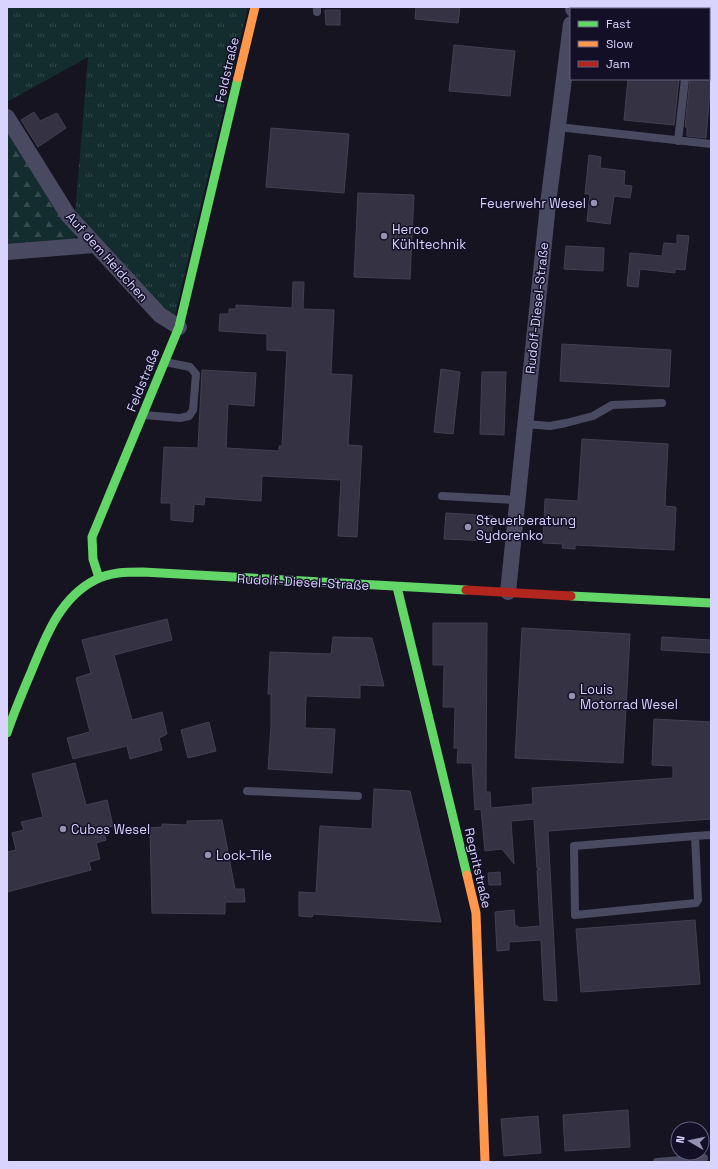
<svg xmlns="http://www.w3.org/2000/svg" width="718" height="1169" font-family="'Space Grotesk',sans-serif">
<style>
.grass{fill:url(#grass-tufts)}
.forest{fill:url(#forest-firs)}
.building{fill:#343243;stroke:#433f54}
.lines{fill:none;stroke-linecap:round;stroke-linejoin:round}
.lane{stroke:#4a4962;stroke-width:8}
.street{stroke:#4a4962;stroke-width:16}
.fast{stroke:#63d668;stroke-width:9}
.slow{stroke:#ff974d;stroke-width:9}
.jam{stroke:#b3261e;stroke-width:9}
.poi-dot{fill:#9591b1;stroke:#130f26;stroke-width:1.5}
.labels{text-anchor:middle;dominant-baseline:central;stroke-width:3;stroke-linejoin:round;paint-order:stroke}
.street-label{font-size:13px;fill:#d9d4ff;stroke:#130f26}
.poi-label{font-size:13px;fill:#d9d4ff;stroke:#130f26;text-anchor:start}
</style>
<defs>
<pattern id="grass-tufts" width="24" height="20" patternUnits="userSpaceOnUse"><rect width="24" height="20" fill="#132c2d"/><path d="M3 7l-1-3M5 7V3M7 7l1-3M15 17l-1-3M17 17v-4M19 17l1-3" fill="none" stroke="#354a4c"/></pattern>
<pattern id="forest-firs" width="22" height="20" patternUnits="userSpaceOnUse"><rect width="22" height="20" fill="#132c2d"/><path d="M5 1l3.5 6h-7zM16 11l3.5 6h-7z" fill="#354a4c"/></pattern>
</defs>
<rect width="100%" height="100%" fill="#161421"/>
<path class="grass" d="M7 7H248L175 315 162 311 75 215 88 57 7 102Z"/>
<path class="forest" d="M7 126 77 233 74 240 7 258Z"/>
<path class="building" d="M416 7H460L458 23 415 19Z
M325 10H340V25H326Z
M454 45 515 51 510 96 449 91Z
M628 79H679L674 125 624 120Z
M690 79H711L706 138 687 136V127H685Z
M34 112 40 121 57 113 66 128 38 147 21 120Z
M271 128 349 134 344 193 266 187Z
M589 155 601 157 600 168 625 171 624 185 632 186 630 198 614 196 610 224 587 221 590 194H585Z
M358 193 414 195 410 279 354 277Z
M677 235 689 236 685 270 675 269V273L640 269 638 287 627 286 630 253 662 256 664 243 677 244Z
M566 246 604 248 603 271 564 269Z
M293 282H304L303 309 334 310 331 374 352 375 348 445 362 446 357 537 338 536 341 480 262 476 261 501 205 497 204 505 194 504 193 522 171 520V503H161L164 447 198 448 202 370 256 373 254 406 228 404 226 448 279 451V446H282L287 351 267 350V334L219 331 220 314H229V309H236V305L292 308Z
M562 344 671 350 669 387 560 381Z
M441 369 460 372 453 434 434 432Z
M482 372H506L504 435 480 434Z
M582 439 668 444 665 506 676 507 674 550 575 545V549L562 548 563 544 543 543 545 499 578 501Z
M446 513 493 516 491 541 444 539Z
M167 619 172 640 114 655 132 720 162 712 167 734 159 738 162 750 130 759 127 746 73 759 67 738 90 732 76 678 91 673 82 640Z
M433 623H487L486 792H490L491 808 533 804 532 788 673 778V766L652 765 654 719 711 722V819L548 831 557 1001 544 1000 541 940 509 942V950L497 951 495 912 514 910 515 926H518V928L540 926 537 870 541 869 537 868 534 819 511 821 514 864 502 849 485 851 481 809 475 810 472 763H457L458 748H454L455 707H443L444 665H433Z
M522 628 630 634 623 763 515 758Z
M333 637 372 638 384 686 360 685V698L306 696 305 728 335 729 332 773 268 769 271 726V694H268L270 652 331 654Z
M662 637 711 640V653L661 650Z
M209 722 216 751 188 758 181 730Z
M75 763 86 805 107 800 113 826 103 828 106 840 96 843 100 859 89 862 91 870 7 892V852L16 850 12 833 24 830 21 822 43 817 32 774Z
M374 789 410 791 441 922 313 914 312 917 299 916V892L316 893 320 826 372 829Z
M222 820 235 889H244L245 902H225V914L152 913 150 828 162 827V824L187 825V821Z
M500 872 501 885H489L488 873Z
M695 920 700 984 581 992 576 929Z
M628 1110 630 1147 565 1151 563 1115Z
M538 1116 541 1153 504 1156 501 1119Z"/>
<g class="lines">
<path class="lane" d="M317 7V12
M558 127 711 144
M678 141 685 79
M144 415 180 418 189 416 193 410 196 374 190 367 165 362
M525 424 550 426 566 423 593 416 612 405 662 403
M442 496 517 500
M247 791 358 796
M695 836 698 900 696 903 575 915 574 846 695 836 711 835
M657 1162 704 1158"/>
<path class="street" d="M573 9V7
M7 117 68 215 160 315 179 327
M7 252 94 245
M508 592 548 204 571 24"/>
<path class="fast" d="M99 578 93 559 92 537 179 327 238 78
M397 587 467 875
M571 596 711 603
M7 733C14 712 23 691 32 670 46 636 60 598 95 580 110 572 126 572 143 572L466 590"/>
<path class="slow" d="M238 78 255 7
M467 875 476 913 485 1162"/>
<path class="jam" d="M466 590 571 596"/>
</g>
<g class="poi-dot">
<circle cx="594" cy="203" r="4"/>
<circle cx="384" cy="236" r="4"/>
<circle cx="468" cy="527" r="4"/>
<circle cx="572" cy="696" r="4"/>
<circle cx="63" cy="829" r="4"/>
<circle cx="208" cy="855" r="4"/>
</g>
<g class="labels">
<g class="street-label">
<text transform="translate(227 70) rotate(-77)">Feldstraße</text>
<text transform="translate(107 257) rotate(48)">Auf dem Heidchen</text>
<text transform="translate(537 308) rotate(-84)">Rudolf-Diesel-Straße</text>
<text transform="translate(143 380) rotate(-68)">Feldstraße</text>
<text transform="translate(303 582) rotate(3)">Rudolf-Diesel-Straße</text>
<text transform="translate(478 868) rotate(77)">Regnitstraße</text>
</g>
<g class="poi-label">
<text x="586" y="203" text-anchor="end">Feuerwehr Wesel</text>
<text x="392" y="229">Herco<tspan x="392" dy="15">Kühltechnik</tspan></text>
<text x="476" y="520">Steuerberatung<tspan x="476" dy="15">Sydorenko</tspan></text>
<text x="580" y="689">Louis<tspan x="580" dy="15">Motorrad Wesel</tspan></text>
<text x="71" y="829">Cubes Wesel</text>
<text x="216" y="855">Lock-Tile</text>
</g>
</g>
<rect width="718" height="1169" fill="none" stroke="#d9d4ff" stroke-width="16"/>
<rect x="570" y="8" width="140" height="72" fill="#130f26" stroke="#625e7d"/>
<rect x="578" y="21" width="20" height="6" fill="#63d668" stroke="#625e7d"/>
<text x="606" y="28" font-size="12" fill="#d9d4ff">Fast</text>
<rect x="578" y="41" width="20" height="6" fill="#ff974d" stroke="#625e7d"/>
<text x="606" y="48" font-size="12" fill="#d9d4ff">Slow</text>
<rect x="578" y="61" width="20" height="6" fill="#b3261e" stroke="#625e7d"/>
<text x="606" y="68" font-size="12" fill="#d9d4ff">Jam</text>
<g transform="translate(690 1141) rotate(279)"><circle r="19" fill="#130f26" stroke="#625e7d"/>
<path d="M0-3L7 15L0 10L-7 15Z" fill="#9591b1"/>
<text y="-6" font-size="11" font-weight="bold" text-anchor="middle" fill="#d9d4ff">N</text>
</g>
</svg>
